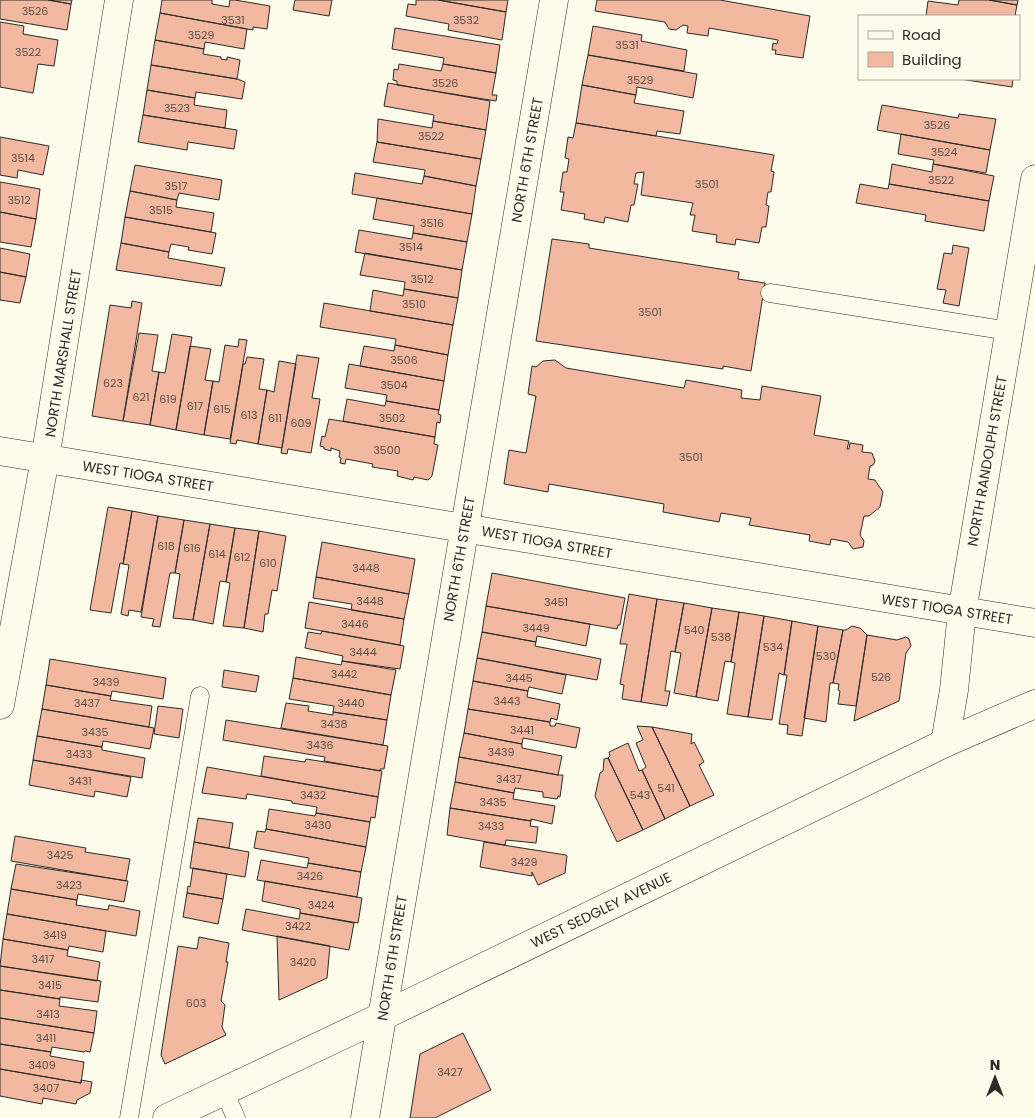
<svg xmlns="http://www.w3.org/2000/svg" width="1035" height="1118" font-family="Poppins,sans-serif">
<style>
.building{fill:#f2b8a0;stroke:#2b2b2b}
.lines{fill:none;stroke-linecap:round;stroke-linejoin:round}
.service-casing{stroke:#2b2b2b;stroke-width:19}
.minor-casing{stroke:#2b2b2b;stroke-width:29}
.tertiary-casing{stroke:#2b2b2b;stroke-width:29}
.service{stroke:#fdfbea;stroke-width:18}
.minor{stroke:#fdfbea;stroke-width:28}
.tertiary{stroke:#fdfbea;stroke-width:28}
.labels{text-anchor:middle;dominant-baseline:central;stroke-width:4;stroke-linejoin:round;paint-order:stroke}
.number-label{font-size:11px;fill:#5d4e48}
.street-label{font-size:14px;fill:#2b2b2b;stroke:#fdfbea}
</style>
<rect width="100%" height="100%" fill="#fdfbea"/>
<path class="building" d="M0 0H48L71 4 67 30 0 19Z
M48 0H72L71 4Z
M162 0H212V4L229 7 230 0H235L270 6 267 29 253 27V30L247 29 160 13Z
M295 0H332L329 16 293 10Z
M416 0H438L506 12 502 40 448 30 449 24 406 16 408 4 416 5Z
M438 0H508L506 12Z
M597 0H720L810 16 803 58 775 54 776 50H772L773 43 777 44 778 40 709 28 708 36 687 33 688 26 683 25 676 30 669 29 665 22 595 11Z
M959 0H989L1017 5 1015 16H926L928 1 958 5Z
M989 0H1018L1017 5Z
M160 13 247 29 244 49 205 42 204 49 155 40Z
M0 22 24 26 23 34 58 40 54 66 38 64 33 93 0 87Z
M593 26 642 35 641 41 687 50 684 71 588 55Z
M395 28 500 45 496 73 443 64 444 58 392 49Z
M155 40 204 49 203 54 221 57V59L227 60V57L240 60 237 79 151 65Z
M588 55 697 74 693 98 637 87 636 95 582 85Z
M399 64 441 71 443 64 496 73 492 95H497L496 101 397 85V81L393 80 394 69 398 70Z
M151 65 237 79 245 82 242 99 196 92 195 98 147 90Z
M960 79H1013L1012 87Z
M388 83 490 101 486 130 433 121 434 115 384 106Z
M582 85 636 95 634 103 684 111 680 134 657 131 656 136 576 123Z
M147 90 195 98 194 105 227 110 225 128 143 115Z
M882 105 958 118 959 114 996 119 990 150 877 130Z
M143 115 237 130 234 149 188 142 187 150 138 142Z
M378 119 432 128 433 121 486 130 481 159 377 142Z
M576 123 774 155 771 171 774 172 771 192H768L766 205 769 206 766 227H762L759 243 736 239 735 245 716 242 717 235 692 231 695 215H690L693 203 641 195 644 172 636 173 634 184H638L634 205H631L628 222 605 217 604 223 584 219 585 214 561 210 564 192H560L563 172H567L569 159 565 158 568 137 573 138Z
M901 134 990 150 986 173 933 164 934 160 898 154Z
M0 137 49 146 43 175 18 170 17 178 0 175Z
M377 142 481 159 476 186 424 176 425 170 373 162Z
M892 164 932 172 933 164 994 176 989 201 889 184Z
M135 165 222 180 219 200 179 193 177 200 130 191Z
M355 173 422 184 424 176 476 186 472 214 352 194Z
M0 182 40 189 36 219 0 212Z
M860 184 888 189 889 184 989 201 984 231 925 221 926 215 856 203Z
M130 191 177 200 176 207 214 213 211 232 125 217Z
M377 198 472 214 467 242 413 233 414 226 373 219Z
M0 212 36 219 31 247 0 242Z
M125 217 216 233 212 254 188 250 189 247 171 244 169 252 121 243Z
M359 230 412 239 413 233 467 242 462 270 355 252Z
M552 239 589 244V248L739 272 738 279 765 283 751 371 723 366V369L536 341Z
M121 243 169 252 168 258 225 268 221 286 116 270Z
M953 245 969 248 959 306 943 303 946 290 937 289 944 253 952 254Z
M0 248 30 254 26 277 0 272Z
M365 253 462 270 458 298 404 289 405 282 360 275Z
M0 272 26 277 20 303 0 300Z
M404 289 458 298 453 325 370 311 373 290 403 296Z
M132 301 142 303 123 421 92 416 110 305 131 308Z
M324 303 453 325 448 355 395 345 396 339 320 327Z
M139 333 158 335 152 371 159 372 150 425 123 421Z
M172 334 192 337 176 430 150 425 159 372 165 373Z
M239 339 247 340 230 439 204 435 213 381 219 382 225 345 238 347Z
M395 345 448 355 444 381 360 366 364 346 394 351Z
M190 346 211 349 205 380 213 381 204 435 176 430Z
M297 355 319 358 312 398 320 399 311 453 288 449 287 454 281 453Z
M247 357 264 359 259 389 267 390 258 444 237 440 236 444 230 443 243 364H245Z
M555 360 566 368 684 388 686 380 742 390 741 398 760 400 762 386 821 396 814 435 849 441 847 449H849L850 443 863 445 862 452 872 453 875 461 873 465 870 466 868 479 875 480 883 492 880 507 869 516H864L860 535 864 541 863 547 853 549 848 542 831 539 830 545 809 541 810 535 749 525 751 518 721 513 719 522 663 512 664 504 549 484 548 492 504 484 509 450 526 453 536 396 528 394 532 366 536 367 543 361Z
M279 361 296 364 282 448 258 444 267 390 274 392Z
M349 364 444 381 439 410 386 401 387 395 345 388Z
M347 399 385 406 386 401 439 410 438 414 441 415 440 423 437 422 435 437 343 421Z
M329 419 435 437 434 444 438 445 432 476 428 480 414 477 413 480 397 476 398 471 372 467 373 464 346 459 345 464 340 463 341 458 339 457 340 451 331 448V451L324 449V447L320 446 322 436 325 437Z
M108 507 132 511 123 564 120 563 111 613 90 610Z
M132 511 158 516 141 612 129 610 128 616 121 614 129 565 123 564Z
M158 516 184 520 175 573H170L160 627 152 626 154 619 141 617Z
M184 520 210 524 193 620 173 618 180 574 175 573Z
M210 524 235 528 226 582 220 581 213 624 193 620Z
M235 528 259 531 244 628 223 626 230 583 226 582Z
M259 531 286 536 277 591 272 590 268 614H265L263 632 244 628Z
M322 542 415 559 409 594 316 577Z
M492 573 625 598 620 625H618L617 629 486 606Z
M316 577 409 594 404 619 351 610 352 604 313 598Z
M629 594 657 599 641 702 622 699 624 685 620 684 627 644H620Z
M657 599 684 603 675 652 671 651 665 691H670L667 706 641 702Z
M309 602 404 619 400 645 305 628Z
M684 603 712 608 696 697 674 693 681 653 675 652Z
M486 606 590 624 586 646 537 636 536 642 482 632Z
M712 608 739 612 731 662 725 661 718 701 696 697Z
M739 612 764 616 748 717 727 714 735 663 731 662Z
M764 616 792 621 784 675 779 673 772 720 748 717Z
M792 621 818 626 802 736 787 734 788 725 779 724 787 675H784Z
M818 626 843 630 833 683H830L826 722 804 718Z
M852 626 860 628 867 635 856 706 838 704 840 691 838 690 839 684 833 683 843 630H846Z
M322 631 404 646 400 669 342 661 343 656 305 648 308 632 321 634Z
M482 632 536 642 535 646 601 659 597 680 477 658Z
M867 635 897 640 906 637 909 639 911 646 906 653 899 701 854 721Z
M296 657 341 665 342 661 396 670 391 695 293 678Z
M477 658 566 675 562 694 529 687 528 691 473 681Z
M50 659 166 678 163 699 112 691 111 696 46 685Z
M224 670 259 676 256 692 222 687Z
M293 678 391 695 387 720 333 712 334 706 289 699Z
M473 681 528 691 527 697 560 704 557 720 551 718 550 722 468 709Z
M46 685 111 696 110 700 152 706 149 727 42 709Z
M286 703 309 706 308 711 333 715V712L387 720 383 745 281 728Z
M158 706 183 709 179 738 154 734Z
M42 709 154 728 150 749 103 741 102 747 37 736Z
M468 709 550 722V726H555L556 723 580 728 576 748 523 738 522 744 464 733Z
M226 720 388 746 384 769H380V771L324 761 325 757 223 740Z
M637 726 652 727 690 806 665 819 642 770 646 767 636 743 643 740Z
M652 727 692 734 691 744 694 742 704 762 699 765 714 795 690 806Z
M464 733 522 744V748L562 756 558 775 459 757Z
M37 736 102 747V750L145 758 142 778 33 760Z
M628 743 639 771 642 770 665 819 643 830 608 758 610 756 609 752Z
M264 756 305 762 306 759 382 771 378 797 261 776Z
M459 757 558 775H563L560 797 558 796 557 799 543 797V792L515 788 514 793 455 782Z
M608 758 643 830 617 842 595 796 600 773 603 771 604 759Z
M33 760 131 777 127 797 95 791 94 797 29 785Z
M207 767 378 797 375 818 371 817 370 822 316 813 317 807 292 803V801L247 794 246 799 202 793Z
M455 782 514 793 513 799 555 806 552 824 531 819V821L450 808Z
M450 808 531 821 530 826 538 827 536 843 506 840 505 845 447 835Z
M269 809 315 816 316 813 370 822 366 847 266 829Z
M198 818 233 823 229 848 194 842Z
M266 829 366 847 361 872 308 863 309 858 254 848 257 831 265 832Z
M15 836 86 848 85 852 130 859 126 881 11 861Z
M194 842 249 852 245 877 190 868Z
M484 842 566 855 567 856 565 873 538 885 532 872V876L480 867Z
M261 860 307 868 308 863 361 872 357 897 257 880Z
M16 864 128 881 124 902 78 894 77 900 11 889Z
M193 868 227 874 223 899 187 893 188 886 190 887Z
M265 881 362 898 358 923 300 913V909L262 901Z
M11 889 77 900 76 905 108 910 109 905 140 911 136 936 7 914Z
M187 893 223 899 218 924 183 917Z
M246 909 299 919 300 913 354 923 349 950 242 930Z
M7 914 106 931 103 952 69 946 68 950 3 939Z
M277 936 330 946 327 978 279 1000Z
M199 937 229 943 226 962H228L221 1001 225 1005 222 1027 226 1035 165 1064 161 1055 178 946 197 949Z
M3 939 68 950 67 956 100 962 97 981 0 966Z
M0 966 101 981 98 1002 60 997V999L0 990Z
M0 990 60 999 59 1006 97 1011 94 1033 0 1018Z
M0 1018 94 1033 90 1052 85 1051 84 1052 52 1047 51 1052 0 1044Z
M463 1033 491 1090 435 1118H410L420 1054Z
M0 1044 51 1052 50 1056 84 1062 81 1083 0 1069Z
M0 1069 81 1083V1080L92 1082 90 1093 77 1100 76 1104 43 1098 42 1104 0 1096Z"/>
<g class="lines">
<defs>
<path id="service" d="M770 293 1009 331
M224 1091 236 1118
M129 1118 200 696"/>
<path id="minor" d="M0 451 1035 623
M0 705 45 459 119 0
M945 743 954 690 962 612 1035 179"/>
<path id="tertiary" d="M167 1118 383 1016 945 743 1035 704
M365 1118 554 0"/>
</defs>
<use href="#service" class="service-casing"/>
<use href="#minor" class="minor-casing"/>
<use href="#tertiary" class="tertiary-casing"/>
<use href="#service" class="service"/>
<use href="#minor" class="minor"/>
<use href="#tertiary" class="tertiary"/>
</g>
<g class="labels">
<g class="number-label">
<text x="35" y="11">3526</text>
<text x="233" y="20">3531</text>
<text x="466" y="20">3532</text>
<text x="201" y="35">3529</text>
<text x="627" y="45">3531</text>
<text x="28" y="52">3522</text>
<text x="640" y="80">3529</text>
<text x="445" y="83">3526</text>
<text x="177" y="108">3523</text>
<text x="937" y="125">3526</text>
<text x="431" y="136">3522</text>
<text x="944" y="152">3524</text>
<text x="23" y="158">3514</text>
<text x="941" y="180">3522</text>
<text x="707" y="184">3501</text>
<text x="176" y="186">3517</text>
<text x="19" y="200">3512</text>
<text x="161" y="210">3515</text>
<text x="432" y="223">3516</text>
<text x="411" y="247">3514</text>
<text x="422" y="279">3512</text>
<text x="414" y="304">3510</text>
<text x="650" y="312">3501</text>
<text x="404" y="360">3506</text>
<text x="113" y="383">623</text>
<text x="394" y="385">3504</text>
<text x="141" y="397">621</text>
<text x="168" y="399">619</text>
<text x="195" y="406">617</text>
<text x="222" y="409">615</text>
<text x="249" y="415">613</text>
<text x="275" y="418">611</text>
<text x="392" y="418">3502</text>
<text x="301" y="423">609</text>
<text x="387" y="450">3500</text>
<text x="691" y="457">3501</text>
<text x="166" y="546">618</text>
<text x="192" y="548">616</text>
<text x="217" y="554">614</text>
<text x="242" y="557">612</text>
<text x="268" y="563">610</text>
<text x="366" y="568">3448</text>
<text x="370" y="601">3448</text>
<text x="556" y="602">3451</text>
<text x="355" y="624">3446</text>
<text x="536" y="628">3449</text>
<text x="694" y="630">540</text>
<text x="721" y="637">538</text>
<text x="773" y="647">534</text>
<text x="363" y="652">3444</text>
<text x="826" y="656">530</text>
<text x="344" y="674">3442</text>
<text x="881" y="677">526</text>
<text x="519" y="678">3445</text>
<text x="106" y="682">3439</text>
<text x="507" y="701">3443</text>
<text x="87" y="703">3437</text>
<text x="351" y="703">3440</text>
<text x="334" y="724">3438</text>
<text x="522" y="730">3441</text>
<text x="95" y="732">3435</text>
<text x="320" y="745">3436</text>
<text x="501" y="752">3439</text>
<text x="79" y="754">3433</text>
<text x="509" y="779">3437</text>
<text x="80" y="781">3431</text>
<text x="666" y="788">541</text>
<text x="313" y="795">3432</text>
<text x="640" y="795">543</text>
<text x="493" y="802">3435</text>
<text x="318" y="825">3430</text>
<text x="491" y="826">3433</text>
<text x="60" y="855">3425</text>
<text x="524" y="862">3429</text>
<text x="310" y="876">3426</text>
<text x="69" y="885">3423</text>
<text x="321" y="905">3424</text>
<text x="298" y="926">3422</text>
<text x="55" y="935">3419</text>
<text x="43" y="959">3417</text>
<text x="303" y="962">3420</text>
<text x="50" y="985">3415</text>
<text x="196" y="1003">603</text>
<text x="48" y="1014">3413</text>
<text x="46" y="1038">3411</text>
<text x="42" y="1065">3409</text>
<text x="450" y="1072">3427</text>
<text x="46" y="1088">3407</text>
</g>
<g class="street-label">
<text transform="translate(527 160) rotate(-80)">NORTH 6TH STREET</text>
<text transform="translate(63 353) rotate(-81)">NORTH MARSHALL STREET</text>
<text transform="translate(987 461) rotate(-80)">NORTH RANDOLPH STREET</text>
<text transform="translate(148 476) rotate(9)">WEST TIOGA STREET</text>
<text transform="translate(547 542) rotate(10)">WEST TIOGA STREET</text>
<text transform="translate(459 559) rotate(-80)">NORTH 6TH STREET</text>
<text transform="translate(947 609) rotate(9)">WEST TIOGA STREET</text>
<text transform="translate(601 910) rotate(-26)">WEST SEDGLEY AVENUE</text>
<text transform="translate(392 958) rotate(-81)">NORTH 6TH STREET</text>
</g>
</g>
<rect x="858" y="15" width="162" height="65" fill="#fdfbea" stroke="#a9a89e"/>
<rect x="868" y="31" width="25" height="8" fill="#fdfbea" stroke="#a9a89e"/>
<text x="902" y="40" font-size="15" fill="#2b2b2b">Road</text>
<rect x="868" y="52" width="25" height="15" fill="#f2b8a0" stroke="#a9a89e"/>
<text x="902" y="65" font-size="15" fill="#2b2b2b">Building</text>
<g transform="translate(995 1078)" stroke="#fdfbea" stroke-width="4" paint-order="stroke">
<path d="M0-4L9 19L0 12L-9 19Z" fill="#2b2b2b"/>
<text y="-8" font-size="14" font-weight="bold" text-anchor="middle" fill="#2b2b2b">N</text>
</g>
</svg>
